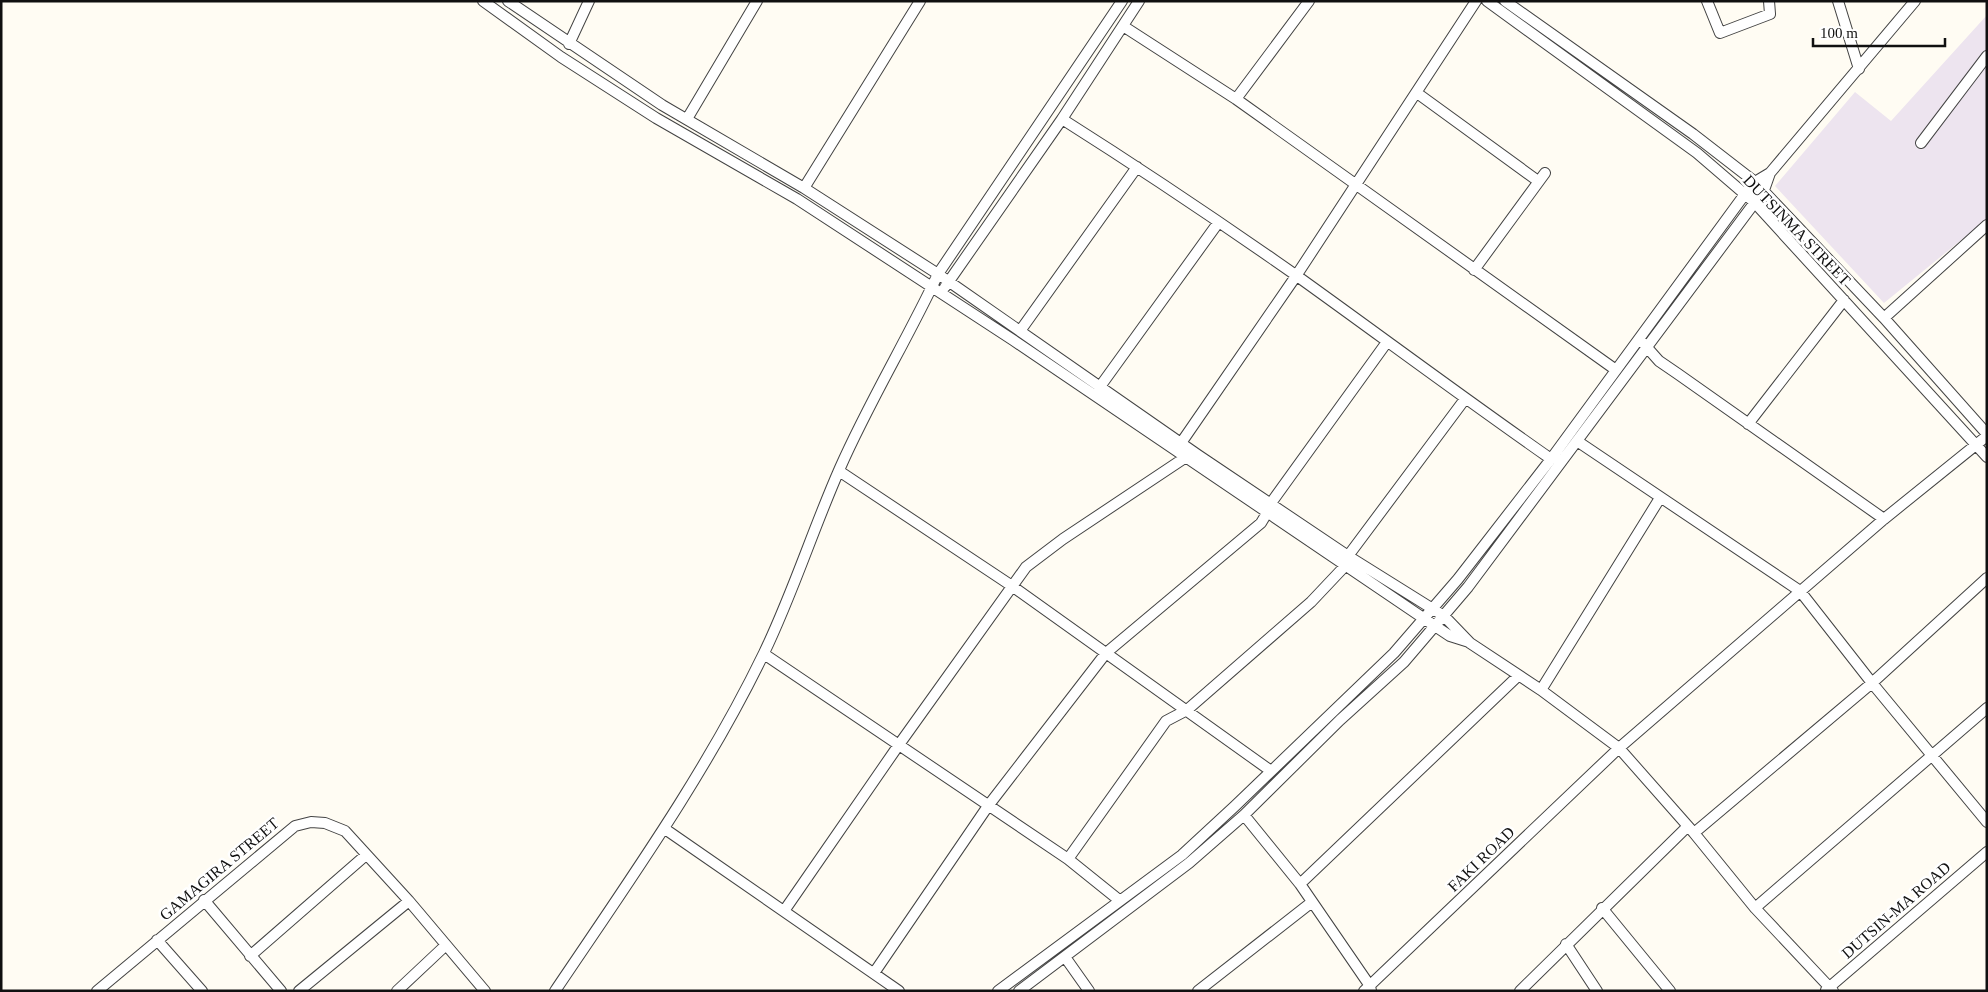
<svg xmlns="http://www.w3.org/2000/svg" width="1988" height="992" font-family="Georgia,serif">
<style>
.industrial{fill:#ede4ef}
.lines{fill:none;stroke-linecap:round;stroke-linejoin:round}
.minor-casing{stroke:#434343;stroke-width:12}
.minor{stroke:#fff;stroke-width:10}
.labels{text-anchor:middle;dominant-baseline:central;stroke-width:5;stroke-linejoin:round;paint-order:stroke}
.street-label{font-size:16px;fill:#101010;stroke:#fff}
</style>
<rect width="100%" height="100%" fill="#fffcf3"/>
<path class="industrial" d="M1987 15V219L1884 303 1775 186 1855 92 1891 121Z"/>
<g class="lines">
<defs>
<path id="minor" d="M483 1 561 57 656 118 797 199 1013 340 1435 626 1450 636 1469 642
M508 1 662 105 804 188 938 274 1198 455 1348 556 1444 616 1470 643 1541 690 1619 748 1694 833 1755 908 1833 991
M1487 1 1697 153 1754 202 1987 457
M1505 1 1693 134 1755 182 1884 318 1987 434
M1707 1 1720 33 1770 14 1769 1
M1838 1 1859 69
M1123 26 1236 99 1616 370
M569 44 589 1
M1417 93 1538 181
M1236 99 1309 1
M687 119 757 1
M1062 119C1141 169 1220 222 1297 276 1382 337 1465 399 1551 459
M1921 143 1987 56
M804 188 920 1
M1474 270 1545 173
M945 287 1062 119 1139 1
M1884 318 1987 225
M1020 331 1137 167
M1643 343 1659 361 1678 374 1884 519
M1099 388 1218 223
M1748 424 1844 300
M1577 441 1800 591 1872 683 1987 822
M1181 443 1296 276 1476 1
M839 471 1012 586 1271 771
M1271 503 1387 342
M1348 556 1465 399
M764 654 1068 859 1119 900
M1541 690 1660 498
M1244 815 1300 884 1370 986 1371 991
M665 829 899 991
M1694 833 1872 683 1987 578
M1068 859 1166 721 1187 710 1311 602 1345 566
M1300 884 1518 676
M204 900 281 991
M1602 908 1670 991
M1755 908 1987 708
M784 911 898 746 1026 567 1063 539 1186 457
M157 940 202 991
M1566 944 1597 991
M250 956 366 855
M1065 957 1089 991
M874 973 988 806 1106 653 1261 523 1267 513
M1826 990 1987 852
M97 991 295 826 311 822 325 823 345 831 409 901 485 991
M299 991 409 901
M397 991 446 945
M555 991C629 881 706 773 764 653 793 593 813 529 840 468 869 402 907 340 938 274L1122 1
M998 991 1182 855 1235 806 1394 653 1458 579 1551 459 1745 194 1755 182 1770 173 1915 1
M1019 991 1189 863 1244 815 1340 720 1404 662 1468 587 1764 190 1770 173
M1198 991 1312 902
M1364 991 1619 748 1884 519 1987 436
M1520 991 1687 827"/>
</defs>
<use href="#minor" class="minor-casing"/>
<use href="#minor" class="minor"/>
</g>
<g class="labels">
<g class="street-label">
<text transform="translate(1797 230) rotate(46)">DUTSINMA STREET</text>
<text transform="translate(1481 859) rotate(-44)">FAKI ROAD</text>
<text transform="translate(219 869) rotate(-40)">GAMAGIRA STREET</text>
<text transform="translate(1896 910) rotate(-41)">DUTSIN-MA ROAD</text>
</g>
</g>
<rect width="1988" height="992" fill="none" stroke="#101010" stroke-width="5"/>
<path d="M1813 38v8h132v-8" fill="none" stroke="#101010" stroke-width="2.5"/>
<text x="1820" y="38" font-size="15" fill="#101010" stroke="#ffffff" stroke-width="4" paint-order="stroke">100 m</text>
</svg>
